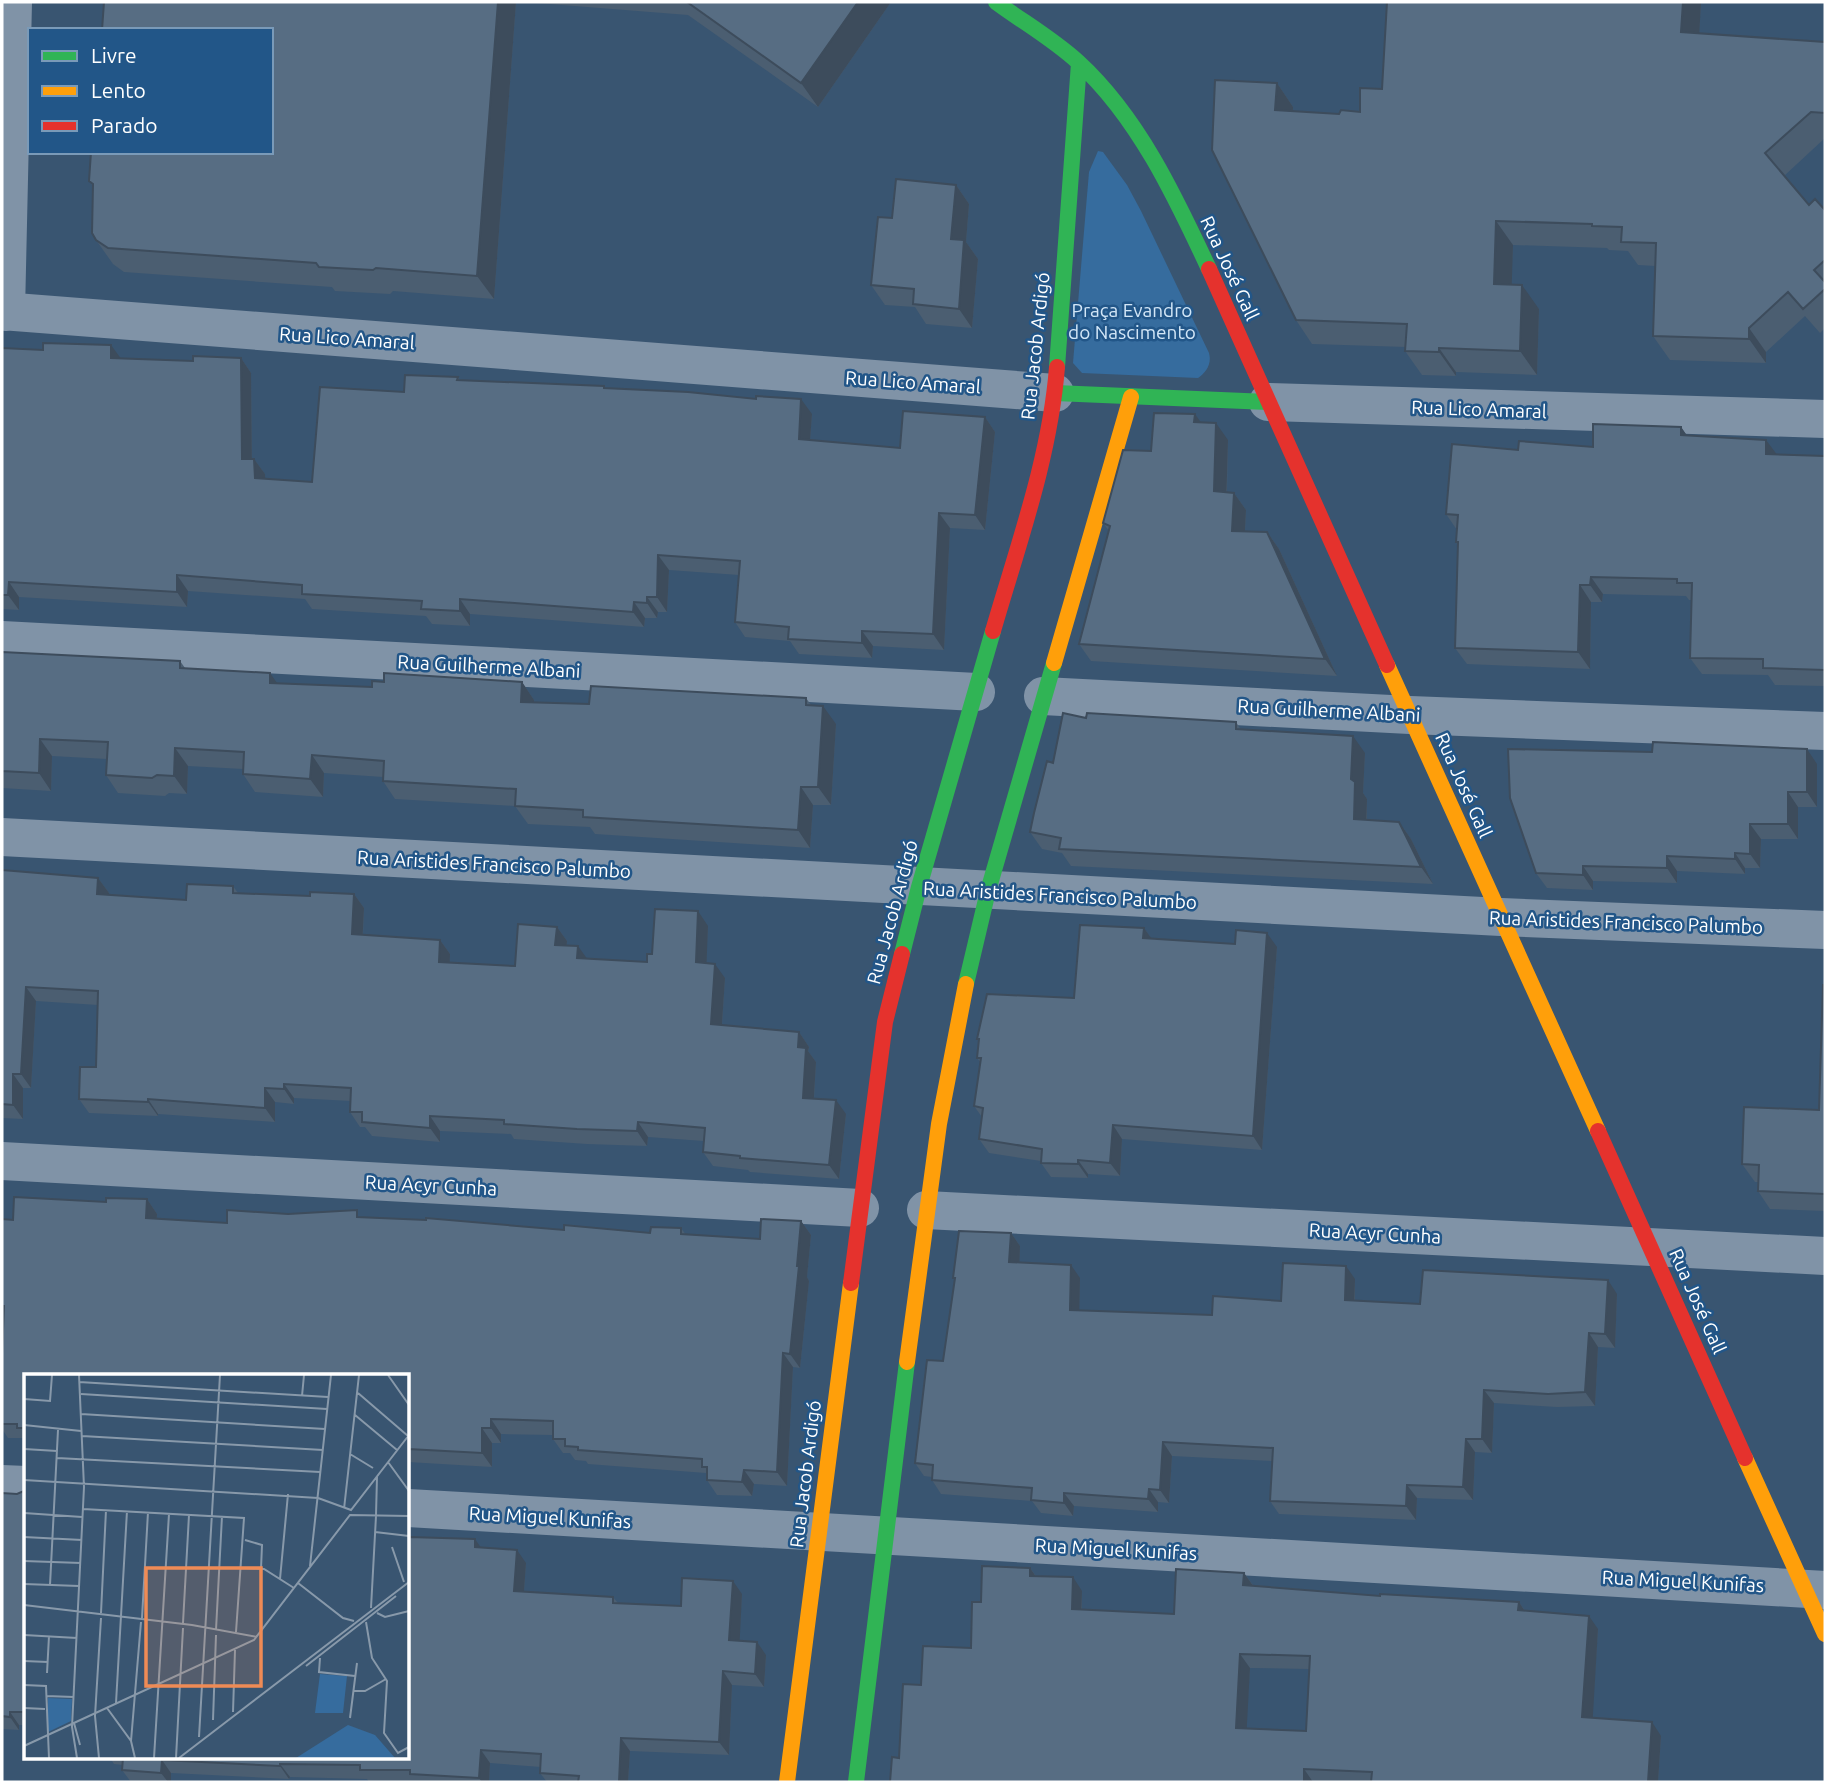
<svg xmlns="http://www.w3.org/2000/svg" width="1827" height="1784" font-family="Ubuntu,sans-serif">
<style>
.green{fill:#366c9e}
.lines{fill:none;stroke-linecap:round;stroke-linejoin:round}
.street{stroke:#8093a7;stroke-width:38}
.fast{stroke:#30b455;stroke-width:16}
.slow{stroke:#ff9f0a;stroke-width:16}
.jam{stroke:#e5322d;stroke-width:16}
.wall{fill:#4b5e71;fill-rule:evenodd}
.shaded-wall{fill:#3d4c5c}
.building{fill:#576d83;stroke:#3d4c5c;stroke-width:2;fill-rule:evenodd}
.labels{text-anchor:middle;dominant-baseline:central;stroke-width:5;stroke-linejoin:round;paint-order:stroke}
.street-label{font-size:19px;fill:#fff;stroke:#225688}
.park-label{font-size:19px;fill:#d2e6f7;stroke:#225688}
.inset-road{fill:none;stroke:#89a;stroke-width:2}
.view{fill:#ef8b55;fill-opacity:0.15;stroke:#ef8b55;stroke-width:3.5}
.inset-edge{fill:none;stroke:#fff;stroke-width:3.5}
</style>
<rect width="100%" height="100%" fill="#395571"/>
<path class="green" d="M1098 151 1103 152 1127 185 1141 211 1209 353C1212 364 1206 372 1198 378L1082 373 1073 363 1089 172Z"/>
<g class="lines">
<path class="street" d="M2 311 1055 393
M6 312 13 2
M1268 402 1825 419
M2 640 976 692
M1043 696 1410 715 1825 731
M2 837 1501 917 1825 930
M2 1161 860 1208
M926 1210 1825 1256
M2 1484 26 1485
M408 1508 1825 1590"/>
<path class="fast" d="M996 2C1023 22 1053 39 1078 62 1138 117 1175 196 1209 269
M1057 367 1079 63
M1055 393 1268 402
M902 954 919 887 993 631
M966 984 988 891 1054 663
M856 1782 907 1362"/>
<path class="slow" d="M1054 663 1131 397
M1387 665 1598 1131
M907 1362 939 1124 966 984
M1745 1458 1825 1634
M787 1782 851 1283"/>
<path class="jam" d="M1209 269 1387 665
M993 631C1018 545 1050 457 1057 367
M1598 1131 1745 1458
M851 1283 885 1022 902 954"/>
</g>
<path class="wall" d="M104 2H516L494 299 393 291 390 294 335 291 332 287 124 272 113 264 96 240 93 186 89 181 271 152Z
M524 2H891L818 107 688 15Z
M1387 2H1701L1699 33 1825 42V138L1784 176 1809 205 1825 210V328L1820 333 1805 316 1766 352V363L1670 360 1653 336 1655 266 1638 265 1628 251 1609 250 1607 248 1513 245 1511 285 1539 309 1537 375 1456 372V376L1422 375 1405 351 1406 347 1312 344 1296 320 1277 83 1293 107V111L1339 114 1360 112 1382 89Z
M956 185 969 204 966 242 978 259 972 328 926 324 915 307 885 305 871 285 892 218Z
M2 348 121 359 193 361 241 358 251 373 252 459H254L265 474V479L312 482 404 392 458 377 460 380 606 388 812 414 810 440 900 448 985 417 995 432 985 530 950 528 944 650 873 646 872 658 799 654 790 641 745 637 735 622 739 575 669 570 667 612H658L657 618H645L644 627 470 614V626L432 624 426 616 312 609 305 599 188 591 187 607 19 597V610L2 609Z
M1195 414 1200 423 1228 440 1227 492 1234 493 1246 510 1245 531 1267 532 1279 549 1337 676 1091 661 1079 644 1109 531 1103 523 1151 451Z
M1681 427 1687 436 1776 454 1825 456V686L1775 685 1768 675 1702 674 1690 658 1691 600H1689L1686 596 1603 594 1602 602H1591L1590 669 1467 664 1455 648 1458 546 1456 542 1457 530 1446 514 1518 450 1593 447Z
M2 652 180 661 185 668 277 683 372 687 522 682 534 700V702L589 704 806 698 811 705 836 724 831 805H813L810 848 595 834 590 827 528 824 515 806 395 799 383 781V777L324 773 323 797 255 792 243 774V769L188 766 187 794 169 793 165 796 118 793 106 775 107 759 52 756 51 791 2 788Z
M1086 718 1236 722 1241 730 1365 753 1363 793 1367 799V820L1399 822 1411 839 1433 884 1071 866 1062 853 1042 849 1030 832 1053 763Z
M1817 764V807H1798V839H1761L1760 868H1745V874L1677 871V883L1593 881V890L1547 888 1536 873Z
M2 870 98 878 109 893 108 894 186 900 233 886 238 893 310 896 354 894 364 908 363 935 440 940 450 954 449 963 515 966 557 927 567 941 566 945 586 958 647 962 652 954 708 926 706 963 725 978 722 1025 799 1032 809 1047 808 1051 816 1062 814 1099 846 1114 839 1179 750 1172 748 1170 713 1166 703 1152 704 1141 648 1137 647 1146 587 1144 514 1139 511 1134 440 1131V1142L372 1136 365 1127H360L350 1112 351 1101 294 1098V1104L275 1102V1122L158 1114V1116L89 1113 79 1099 96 1067 98 1005 36 1001 31 1088H23V1119L2 1118Z
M1144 928 1151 938 1277 947 1262 1150 1122 1139 1120 1176 1088 1174V1178L1051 1177 1041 1163V1161L989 1153 979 1139 982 1117 974 1106 981 1063 977 1058 979 1041 977 1039 1074 998Z
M1825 985V1211L1770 1209 1758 1191V1182H1755L1742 1164 1819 1110Z
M147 1199 157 1214V1219L227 1223 288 1214 362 1217 564 1230 650 1233 681 1228 686 1235 760 1239 801 1221 811 1235 807 1277 809 1281 800 1368 793 1367 787 1486 754 1484 752 1496 717 1495 707 1480 706 1473 588 1464 586 1461 575 1460 570 1453H563L553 1439V1435L501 1434V1443H492V1467L408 1462V1376H26V1444L24 1438H8L2 1429V1354L4 1320H2V1219L13 1220 106 1202Z
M1011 1233 1020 1246 1019 1263 1080 1278 1079 1310 1212 1315 1281 1301 1355 1279V1300L1420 1304 1617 1294 1615 1348 1598 1347 1595 1406 1557 1407 1494 1403 1492 1453 1475 1452 1473 1500 1417 1498 1416 1520 1279 1514 1270 1501 1272 1461 1172 1456 1169 1503 1158 1502V1512L1074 1506 1073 1516 1041 1513 1032 1501 941 1494 932 1480V1477L924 1476 915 1463 943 1361 955 1281 953 1278Z
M26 1490V1725H19V1730L2 1729V1493L17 1494Z
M481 1548 526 1563 524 1591 613 1597 618 1603 681 1606 742 1594 739 1641 766 1655 764 1687 732 1685 729 1755 630 1751 628 1782H547L540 1773 541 1767 490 1763 489 1782H369L367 1779 290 1777 289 1779 171 1773V1782H131L122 1770 123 1765 114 1764 110 1758H408Z
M1030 1568 1036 1576 1082 1591V1610L1174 1614 1244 1573 1253 1585 1380 1596 1519 1602 1525 1611 1598 1629 1592 1718 1661 1736 1658 1782H890L899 1758 921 1685 971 1648 981 1602ZM1250 1668 1309 1669 1306 1731 1246 1728Z"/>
<path class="shaded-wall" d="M498 2H516L494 299 477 276Z
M858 2H891L818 107 801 83Z
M1683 2H1701L1698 56 1681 32Z
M1277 83 1293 107 1292 134 1275 110Z
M956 185 969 204 966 242 978 259 972 328 959 309 951 239Z
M1496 221 1513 245 1511 308 1494 284Z
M1522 285 1539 309 1537 375 1520 351Z
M1749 328 1766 352V363L1749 339Z
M111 345 122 360 111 358Z
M1439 348 1456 372V376L1439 352Z
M241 358 251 373 252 474 242 459Z
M801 399 812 414 809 454 799 439Z
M1195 414 1207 431 1194 422Z
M985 417 995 432 985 530 975 515Z
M1216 423 1228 440 1226 509 1214 491Z
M1681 427 1693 444 1681 435Z
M1766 440 1778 456 1766 454Z
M254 459 265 474 266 493 255 478Z
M1234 493 1246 510 1244 548 1232 531Z
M939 513 950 528 944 650 933 634Z
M1267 532 1279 549 1337 676 1325 659Z
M658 555 669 570 667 612 657 597Z
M177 575 188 591 187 607 177 592Z
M1591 577 1603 594 1602 602 1590 585Z
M9 582 19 597V610L8 595Z
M1580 585 1591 602 1590 669 1578 652Z
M647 597 658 612 657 618 647 603Z
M460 599 470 614V626L460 611Z
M634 602 645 618 644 627 633 612Z
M862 631 873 646 872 658 862 643Z
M270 673 282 690 270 683Z
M522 682 534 700 533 719 521 702Z
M823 706 836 724 831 805 818 787Z
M1353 736 1365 753 1363 793 1367 799 1366 836 1354 819 1351 779Z
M40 739 52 756 51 791 39 773Z
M175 748 188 766 187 794 174 776Z
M1807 749 1817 764V807L1807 792Z
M312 755 324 773 323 797 310 779Z
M801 787 813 805 810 848 798 830Z
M1788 792 1798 807V839L1788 824Z
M1399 822 1411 839 1433 884 1421 867Z
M1750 824 1761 839 1760 868 1750 854Z
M1735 853 1745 868V874L1735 859Z
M1667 856 1677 871V883L1667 868Z
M1583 866 1593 881V890L1583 875Z
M98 878 109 893 107 908 97 894Z
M354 894 364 908 362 948 352 934Z
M698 911 708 926 706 977 696 962Z
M557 927 567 941 565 959 555 945Z
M1144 928 1154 942 1143 938Z
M1267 933 1277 947 1262 1150 1253 1136Z
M440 940 450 954 449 977 439 962Z
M578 946 588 960 577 958Z
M715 964 725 978 721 1038 711 1024Z
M26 987 36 1001 31 1088 21 1074Z
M799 1032 809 1047 808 1051 816 1062 813 1112 803 1098 798 1047Z
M13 1074 23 1088V1119L13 1105Z
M284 1084 294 1098V1104L284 1089Z
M265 1088 275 1102V1122L265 1108Z
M148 1099 158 1114V1116L148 1102Z
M836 1100 846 1114 839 1179 829 1165Z
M430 1116 440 1131V1142L430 1128Z
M638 1122 648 1137 647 1146 637 1131Z
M1113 1125 1122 1139 1120 1176 1110 1163Z
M1078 1160 1088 1174V1178L1078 1164Z
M147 1199 157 1214 156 1232 146 1218Z
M801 1221 811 1235 807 1277 809 1281 800 1368 790 1354Z
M1011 1233 1020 1246 1019 1275 1009 1262Z
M1071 1265 1080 1278 1079 1323 1070 1310Z
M1346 1266 1355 1279 1354 1313 1345 1300Z
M1608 1280 1617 1294 1615 1348 1605 1334Z
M1589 1333 1598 1347 1595 1406 1585 1392Z
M783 1353 793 1367 787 1486 777 1472Z
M1484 1390 1494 1403 1492 1453 1482 1439Z
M491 1419 501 1434V1443L491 1428Z
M482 1428 492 1443V1467L482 1453Z
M1466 1439 1475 1452 1473 1500 1463 1487Z
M1163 1442 1172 1456 1169 1503 1160 1490Z
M744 1470 754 1484 752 1496 742 1482Z
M1407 1485 1417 1498 1416 1520 1406 1506Z
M1149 1489 1158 1502V1512L1148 1499Z
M1064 1493 1074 1506 1073 1516 1064 1503Z
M475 1539 484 1552 475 1547Z
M517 1550 526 1563 523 1604 514 1591Z
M1030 1568 1039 1581 1030 1576Z
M1244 1573 1254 1587 1243 1585Z
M1073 1577 1082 1591 1081 1623 1072 1609Z
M733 1581 742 1594 739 1654 729 1640Z
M1519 1602 1528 1616 1518 1610Z
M1589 1616 1598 1629 1592 1731 1582 1717Z
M757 1642 766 1655 764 1687 755 1674Z
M1240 1654 1250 1668 1246 1742 1236 1728Z
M723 1671 732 1685 729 1755 719 1742Z
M10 1712 19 1725V1730L10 1717Z
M1652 1722 1661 1736 1658 1782H1648Z
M621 1738 630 1751 628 1782H619Z
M481 1750 490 1763 489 1782H482L479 1778Z
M162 1760 171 1773V1782H168L161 1773Z
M280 1764 290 1777 289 1779 280 1766Z
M1304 1769 1313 1782H1304Z"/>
<path class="building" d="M104 2H498L477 276 376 268 373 270 319 267 316 263 108 248 96 240 92 233 93 184 89 181 91 152H271V30H102Z
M687 2H858L801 83Z
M1387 2H1683L1681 32 1825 42V113L1811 112 1765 153 1809 205 1815 199 1825 210V260L1814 270 1825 282V289L1803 309 1788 292 1749 328V339L1653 336 1656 243 1621 242 1622 227 1592 226V224L1496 221 1494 284 1522 285 1520 351 1439 348V352L1405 351 1407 324 1296 320 1212 150 1215 80 1277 83 1275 110 1339 114 1341 110 1360 112V88L1382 89Z
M896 179 956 185 951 239 964 240 959 309 913 304 914 289 871 285 878 217 892 218Z
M43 343 111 345V358L193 361V356L241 358 242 459H254L255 478 312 482 320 387 404 392 405 375 458 377 457 380 604 386V388L688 392 756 399V396L801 399 799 439 900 448 903 411 985 417 975 515 939 513 933 634 862 631V643L788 639 789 627 735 622 740 561 658 555 657 597H647V603L634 602 633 612 460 599V611L421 609 422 601 302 594V585L177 575V592L9 582 8 595H2V348L43 350Z
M1154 413 1195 414 1194 422 1216 423 1214 491 1234 493 1232 531 1267 532 1325 659 1079 644 1110 526 1103 523 1123 450 1151 451Z
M1593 424 1681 427V435L1766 440V454L1825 456V670L1763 668V659L1690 658 1692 583H1677V579L1591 577 1590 585H1580L1578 652 1455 648 1458 542H1456L1458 515 1446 514 1452 444 1518 450 1519 441 1593 447Z
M2 652 180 661V668L270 673V683L372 687V681L384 682V673L522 682 521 702 589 704 591 686 806 698V705L823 706 818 787H801L798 830 583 817V810L515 806 516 789 383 781 384 761 312 755 310 779 243 774 244 752 175 748 174 776 157 775 152 778 106 775 108 742 40 739 39 773 2 771Z
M1063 713 1086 718 1087 713 1236 722V729L1353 736 1351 779 1355 782 1354 819 1399 822 1421 867 1059 849 1061 838 1030 832 1034 813 1047 761 1053 763Z
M1653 742 1807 749V792H1788V824H1750V854L1735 853V859L1667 856V868L1583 866V875L1536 873 1510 798 1508 749 1652 752Z
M2 870 98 878 97 894 186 900 187 884 233 886V893L310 896V892L354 894 352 934 440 940 439 962 515 966 518 924 557 927 555 945 578 946 577 958 647 962V954H652L655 909 698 911 696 962 715 964 711 1024 799 1032 798 1047 806 1048 803 1098 836 1100 829 1165 740 1158V1156L703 1152 705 1128 638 1122 637 1131 577 1129 504 1124V1120L430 1116V1128L362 1122V1112H350L351 1088 284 1084V1089L265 1088V1108L148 1099V1102L79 1099 80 1067H96L98 991 26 987 21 1074H13V1105L2 1104Z
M1080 925 1144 928 1143 938 1235 944 1236 930 1267 933 1253 1136 1113 1125 1110 1163 1078 1160V1164L1041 1163 1042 1149 979 1139 983 1108 974 1106 981 1058H977L979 1039H977L987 994 1074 998Z
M1823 985H1825V1194L1758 1191 1759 1165 1742 1164 1744 1107 1819 1110Z
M14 1197 106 1202V1198L147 1199 146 1218 227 1223V1210L288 1214 357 1210V1217L426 1220V1218L564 1230V1225L650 1233 651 1227 681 1228V1234L760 1239 761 1219 801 1221 797 1266H799L790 1354 783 1353 777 1472 744 1470 742 1482 707 1480V1467H702V1459L578 1450V1447L565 1446V1439H553V1421L491 1419V1428H482V1453L408 1449V1376H26V1441H24L26 1428H17V1424H2V1354L4 1306H2V1219L13 1220Z
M959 1231 1011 1233 1009 1262 1071 1265 1070 1310 1212 1315 1213 1296 1281 1301 1283 1263 1346 1266 1345 1300 1420 1304 1423 1270 1608 1280 1605 1334 1589 1333 1585 1392 1548 1394 1484 1390 1482 1439H1466L1463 1487 1407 1485 1406 1506 1270 1501 1273 1448 1163 1442 1160 1490 1149 1489 1148 1499 1064 1493V1503L1031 1500 1032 1488 932 1480 933 1465 915 1463 927 1360 943 1361 955 1278H953Z
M26 1490V1712H10V1717L2 1716V1493L17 1494Z
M409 1537 475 1539V1547L517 1550 514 1591 613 1597V1603L681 1606 682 1578 733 1581 729 1640 757 1642 755 1674 723 1671 719 1742 621 1738 619 1782H578L579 1776 540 1773 541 1754 481 1750 479 1778 410 1774V1770H360V1765L280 1764V1766L162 1760 161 1773 122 1770 123 1758H408V1542L409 1543Z
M982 1566 1030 1568V1576L1073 1577 1072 1609 1174 1614 1176 1569 1244 1573 1243 1585 1380 1596V1594L1519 1602 1518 1610 1589 1616 1582 1717 1652 1722 1648 1782H1371L1372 1772 1304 1769V1782H890L892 1757 899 1758 903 1684 921 1685 923 1646 971 1648 972 1602H981ZM1240 1654 1310 1656 1306 1731 1236 1728Z"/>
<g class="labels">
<g class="street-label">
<text transform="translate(1230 268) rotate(65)">Rua José Gall</text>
<text transform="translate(347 338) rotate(4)">Rua Lico Amaral</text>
<text transform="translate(1035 346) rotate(-84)">Rua Jacob Ardigó</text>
<text transform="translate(913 382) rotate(4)">Rua Lico Amaral</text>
<text transform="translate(1479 409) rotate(2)">Rua Lico Amaral</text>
<text transform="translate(489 666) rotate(3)">Rua Guilherme Albani</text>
<text transform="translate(1329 710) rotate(3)">Rua Guilherme Albani</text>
<text transform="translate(1464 785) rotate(66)">Rua José Gall</text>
<text transform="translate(494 864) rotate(3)">Rua Aristides Francisco Palumbo</text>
<text transform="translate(1060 895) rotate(3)">Rua Aristides Francisco Palumbo</text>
<text transform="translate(892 912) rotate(-75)">Rua Jacob Ardigó</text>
<text transform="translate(1626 922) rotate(2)">Rua Aristides Francisco Palumbo</text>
<text transform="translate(431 1185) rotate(3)">Rua Acyr Cunha</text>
<text transform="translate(1375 1233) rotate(3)">Rua Acyr Cunha</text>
<text transform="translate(1698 1301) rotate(66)">Rua José Gall</text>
<text transform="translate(805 1474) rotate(-83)">Rua Jacob Ardigó</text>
<text transform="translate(550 1517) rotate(3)">Rua Miguel Kunifas</text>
<text transform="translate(1116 1549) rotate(3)">Rua Miguel Kunifas</text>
<text transform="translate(1683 1581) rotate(3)">Rua Miguel Kunifas</text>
</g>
<g class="park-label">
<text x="1132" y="310">Praça Evandro<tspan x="1132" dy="22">do Nascimento</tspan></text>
</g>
</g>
<g transform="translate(24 1374)">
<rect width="385" height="385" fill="#395571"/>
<path d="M296 300 323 302 319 339H291ZM24 324 48 325 47 347 24 358ZM324 351 351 361 371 384H272Z" fill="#366c9e"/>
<path class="inset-road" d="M364 1 385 31M55 8 304 23M334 19 384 62M57 20 303 35M278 22 280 1M0 25 26 27 28 1M57 40 301 55M331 41 373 76M0 51 57 57M58 62 299 76M0 75 33 77M326 80 349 94M33 84 296 98M364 88 385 117M0 106 294 124M294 124 327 136 385 61M59 135 220 144 212 258M320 135 335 1M0 139 58 143M352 141 353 103M351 158 385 162M0 163 58 166M221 166 238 171 237 195M368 173 380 208M0 187 57 189M286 192 307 1M217 194 240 195 270 214M256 205 264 120M274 209 319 244 330 247M0 210 55 212M26 211 34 56M0 231 168 251 233 263M347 234 352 142M77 239 82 136M353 239 361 243 385 237M118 244 124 138M342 248 348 284 363 307 360 359 374 379 385 373M159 249 165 141M192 256 198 142M0 261 53 264M296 284 295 298 331 302M0 287 24 288M282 292 372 222M23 299 25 262M0 311 22 312 25 384M329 317H341L362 305M22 322 50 323M92 329 103 137M0 334 21 335M83 334 107 367 111 384M209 338 211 276M326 344 333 289M189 346 192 261M50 349 56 371M175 363 196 1M107 367 117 248M0 372 230 266 326 141 385 142M53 384 48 353 60 113 55 1M75 384 71 342 77 244M130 384 145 140M152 384 159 254M155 384 385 208"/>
<path class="view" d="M122 194H237V312H122Z"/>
<rect width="385" height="385" class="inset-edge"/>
</g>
<rect width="1827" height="1784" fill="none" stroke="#ffffff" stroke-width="7"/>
<rect x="28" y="28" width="245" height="126" fill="#225688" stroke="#7a9ab8" stroke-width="2"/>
<rect x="42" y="51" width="35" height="10" fill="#30b455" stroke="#7a9ab8" stroke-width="2"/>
<text x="91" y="63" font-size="21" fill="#ffffff">Livre</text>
<rect x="42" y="86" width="35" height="10" fill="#ff9f0a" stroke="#7a9ab8" stroke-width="2"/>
<text x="91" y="98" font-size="21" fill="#ffffff">Lento</text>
<rect x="42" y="121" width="35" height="10" fill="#e5322d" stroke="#7a9ab8" stroke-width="2"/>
<text x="91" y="133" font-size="21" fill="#ffffff">Parado</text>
</svg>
